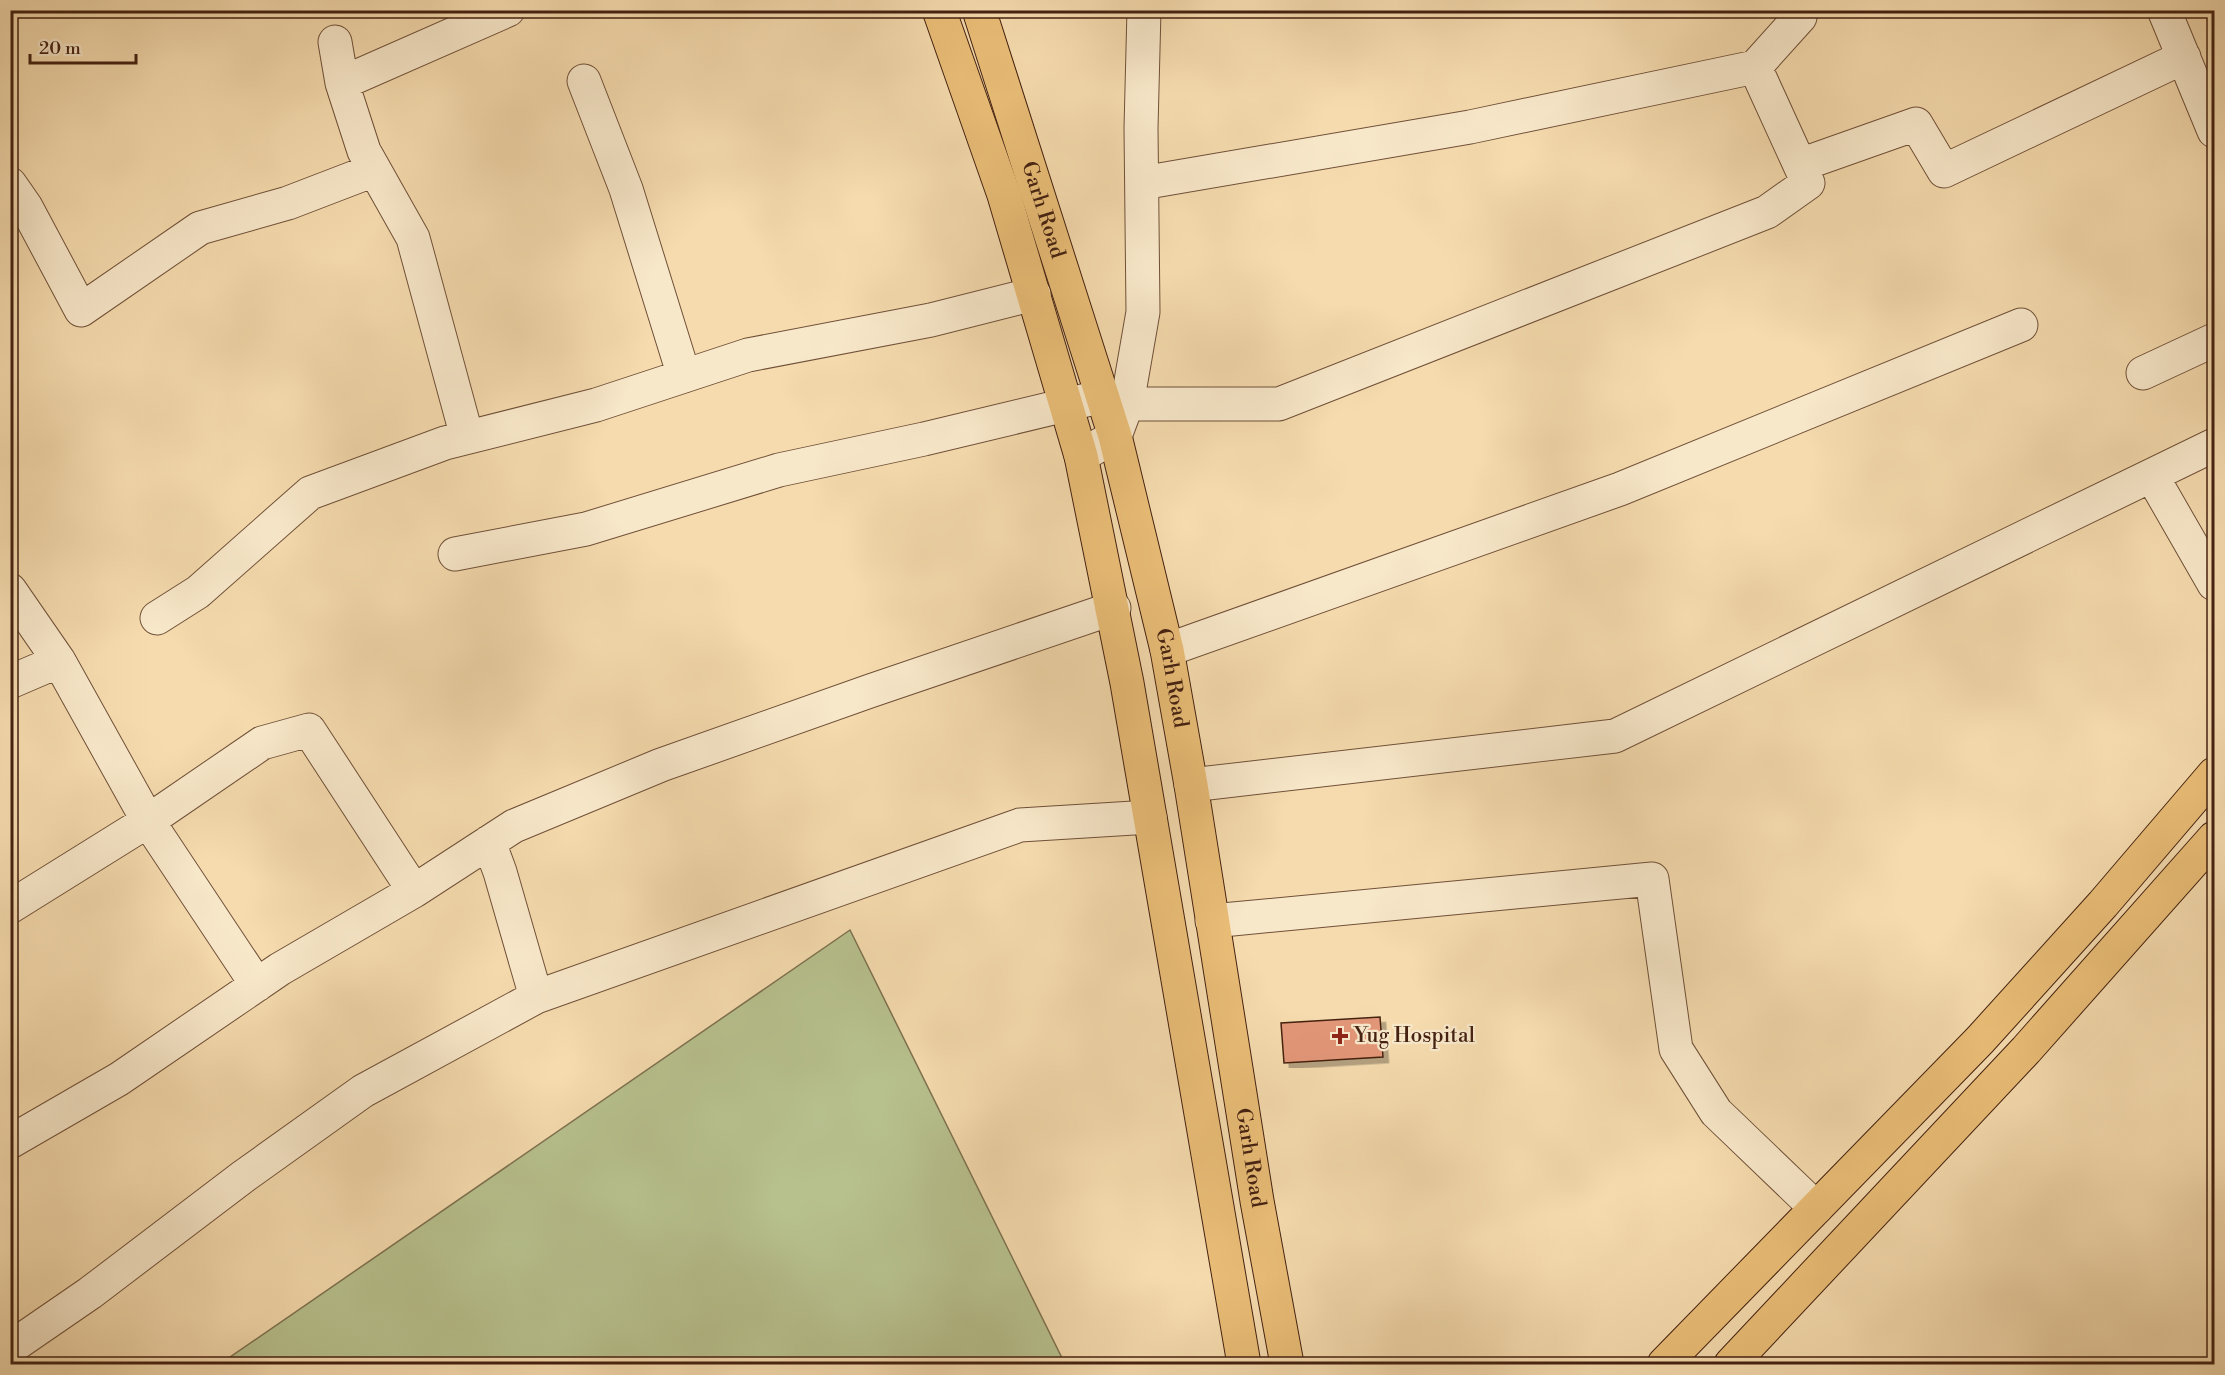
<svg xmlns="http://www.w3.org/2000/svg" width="2225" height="1375" font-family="'Libre Bodoni',serif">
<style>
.green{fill:#b7c18e;stroke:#7e7150;stroke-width:1.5}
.building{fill:#e39779;stroke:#442111;stroke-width:1.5;filter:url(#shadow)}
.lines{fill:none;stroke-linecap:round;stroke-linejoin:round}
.minor-casing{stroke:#705038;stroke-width:35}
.major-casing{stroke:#442111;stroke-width:35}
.minor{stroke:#f8e8ca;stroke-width:33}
.major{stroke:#eabe77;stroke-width:33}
.poi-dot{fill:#8f2418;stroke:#f8e8ca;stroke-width:2}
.labels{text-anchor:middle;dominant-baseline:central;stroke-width:4.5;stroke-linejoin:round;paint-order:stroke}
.street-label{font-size:21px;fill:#442111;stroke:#f8e8ca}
.poi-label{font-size:21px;fill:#442111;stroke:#f8e8ca;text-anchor:start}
</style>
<defs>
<filter id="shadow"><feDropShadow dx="5.5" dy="5.5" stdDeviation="0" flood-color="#0004"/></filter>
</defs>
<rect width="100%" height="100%" fill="#f5dbae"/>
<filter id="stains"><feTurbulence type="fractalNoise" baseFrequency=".00333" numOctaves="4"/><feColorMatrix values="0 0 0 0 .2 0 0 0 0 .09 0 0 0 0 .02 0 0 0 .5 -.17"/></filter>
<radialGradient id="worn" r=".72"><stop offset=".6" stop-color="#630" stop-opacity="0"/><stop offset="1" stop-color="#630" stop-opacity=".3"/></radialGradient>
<path class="green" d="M850 930 1065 1364H220Z"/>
<path class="building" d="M1380 1017 1383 1057 1284 1063 1281 1023Z"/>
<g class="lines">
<defs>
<path id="minor" d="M2164 10 2214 131
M335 42 342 83 364 151 413 238 467 437
M584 81 626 189 684 376
M342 83 508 10
M1800 165 1916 124 1944 171 2184 57
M1142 183 1470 127 1755 67 1800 17V10
M10 184 26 207 81 310 200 228 288 203 374 170
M2143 373 2214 340
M1127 404H1279L1767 212 1808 183 1755 67
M1081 456 1115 436 1127 404 1143 312 1141 128 1144 10
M2152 476 2214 584
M455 554 586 529 779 470 924 439 1103 396
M10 590 59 661
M157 618 198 592 310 493 445 443 596 405 748 355 931 320 1034 294
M1167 650 1620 489 2021 325
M10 682 59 661 148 821 262 743 309 730 414 891
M1191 785 1615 736 2214 445
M10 907 148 821 257 985
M1212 921 1652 879 1676 1049 1716 1112 1816 1208
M536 997 1020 825 1150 817
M10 1142 119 1079 280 969 414 891 514 826 661 765 870 691 1114 608
M10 1348 90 1293 244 1176 363 1091 536 997 500 872 489 842"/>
<g id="major">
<path d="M939 10 1004 195 1081 456 1127 683 1244 1364"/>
<path id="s1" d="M979 10 1115 436 1167 650 1191 785 1257 1201 1287 1364"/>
<path d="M1664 1364 1980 1040 2103 904 2214 774"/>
<path d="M1731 1364 2026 1050 2214 838"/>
</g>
</defs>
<use href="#minor" class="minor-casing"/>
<use href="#major" class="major-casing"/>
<use href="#minor" class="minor"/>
<use href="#major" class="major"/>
</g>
<path class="poi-dot" d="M1337 1027h6v6h6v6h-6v6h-6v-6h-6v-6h6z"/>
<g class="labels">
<g class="street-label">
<text stroke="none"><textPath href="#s1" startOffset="210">Garh Road</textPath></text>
<text stroke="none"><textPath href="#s1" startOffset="696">Garh Road</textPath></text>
<text stroke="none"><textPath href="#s1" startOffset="1182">Garh Road</textPath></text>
</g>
<g class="poi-label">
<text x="1354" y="1036">Yug Hospital</text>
</g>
</g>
<rect width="2225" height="1375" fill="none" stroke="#f5dbae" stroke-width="36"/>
<rect x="12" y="12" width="2201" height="1351" fill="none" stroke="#442111" stroke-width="3"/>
<rect x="18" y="18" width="2189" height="1339" fill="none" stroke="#442111" stroke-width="1.5"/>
<path d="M30 54v9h106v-9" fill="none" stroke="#442111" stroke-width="3"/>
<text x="39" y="54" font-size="18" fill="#442111" stroke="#f8e8ca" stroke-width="4.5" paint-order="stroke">20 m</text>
<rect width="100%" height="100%" filter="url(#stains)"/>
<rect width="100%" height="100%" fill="url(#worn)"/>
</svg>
